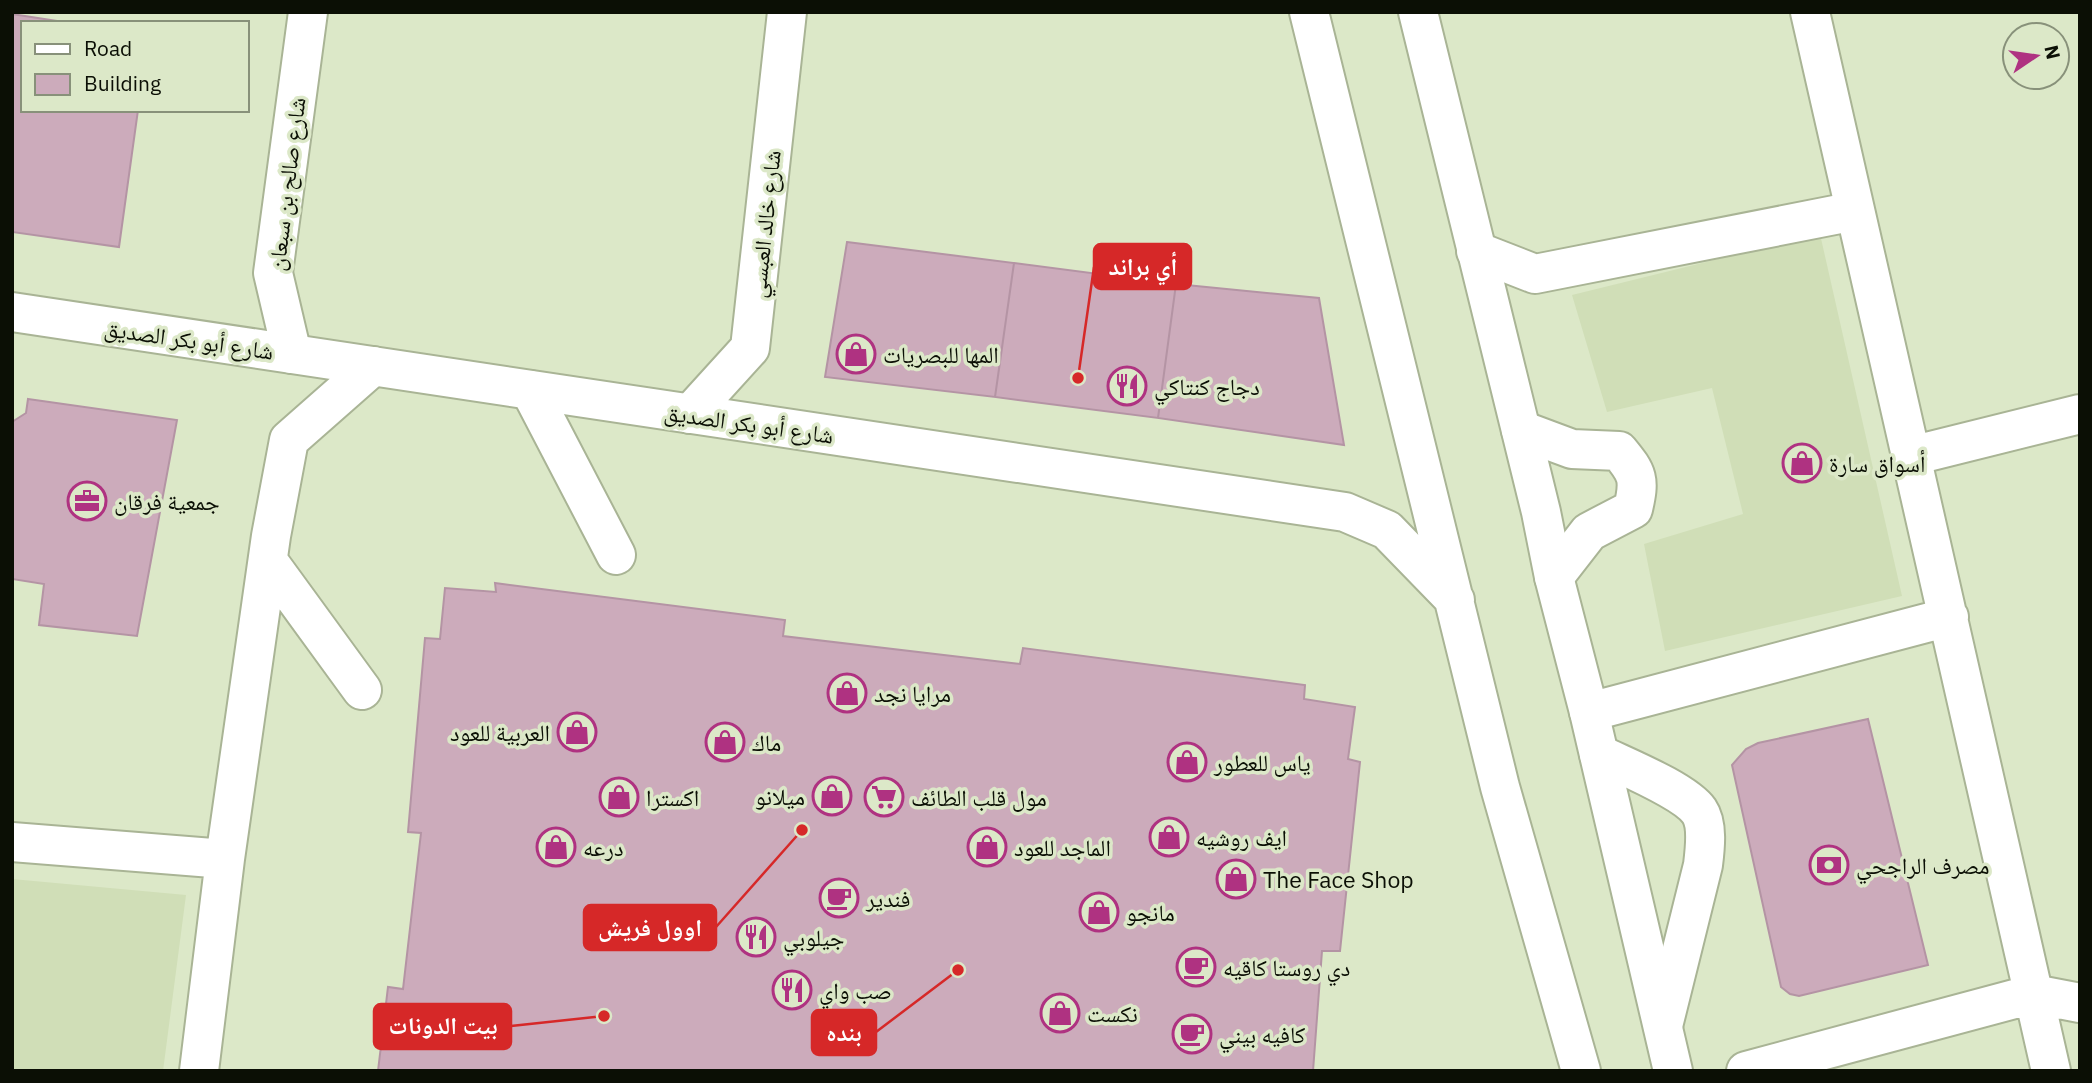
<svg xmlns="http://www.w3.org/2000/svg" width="2092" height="1083" font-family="'IBM Plex Sans','Noto Naskh Arabic',sans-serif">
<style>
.built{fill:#d0deb7}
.building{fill:#ccabbb;stroke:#b494a4;stroke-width:2}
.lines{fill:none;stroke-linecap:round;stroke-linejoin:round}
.minor-casing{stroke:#a9b495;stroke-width:42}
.major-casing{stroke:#a9b495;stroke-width:42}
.minor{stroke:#fff;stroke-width:38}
.major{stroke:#fff;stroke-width:38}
.labels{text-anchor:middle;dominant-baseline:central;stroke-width:7;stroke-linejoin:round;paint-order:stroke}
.street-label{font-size:23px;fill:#0b0f05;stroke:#dce8c8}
.poi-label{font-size:23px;fill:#0b0f05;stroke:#dce8c8;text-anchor:start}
.leader{fill:none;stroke:#d62828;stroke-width:2.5}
.callout-dot{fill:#d62828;stroke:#dce8c8;stroke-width:2.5}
.callout{fill:#d62828;stroke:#d62828;stroke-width:2.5}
.callout-label{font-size:24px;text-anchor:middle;font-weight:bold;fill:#fff}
</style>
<rect width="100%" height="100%" fill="#dce8c8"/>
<path class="built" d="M1820 234 1902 596 1665 651 1644 544 1743 514 1712 388 1607 412 1572 295Z
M12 879 186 895 163 1071H12Z"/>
<path class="building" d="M12 14 70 23H23V110H138L119 247 12 232Z
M847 242 1014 263 995 397 825 377Z
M1014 263 1176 284 1158 418 995 397Z
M1176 284 1319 298 1344 445 1158 418Z
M28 399 177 420 137 636 39 625 44 584 12 579V422L26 413Z
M495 583 785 620 783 636 1020 664 1023 648 1305 685 1304 699 1355 707 1348 759 1360 762 1340 951H1322L1313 1071H378L388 987 403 989 421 833 408 832 425 638 440 639 445 588 496 592Z
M1868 719 1928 965 1799 996 1790 994 1781 987 1732 765 1746 749 1758 743Z"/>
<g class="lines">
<defs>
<path id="minor" d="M1810 12 2051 1071
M1476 251 1535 274 1855 211
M292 354 273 273 308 12
M530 390 616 555
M690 414 750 348 787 12
M1521 430 1572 449 1619 451C1638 474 1640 479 1633 509L1589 532 1554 577
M1911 456 2080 414
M268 561 362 690
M1589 712 1949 617
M1599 754C1623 766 1684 790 1699 811 1708 824 1705 849 1703 865L1663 1026
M12 842 225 859
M199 1071 225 859 271 536 289 440 373 366
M1746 1071 2033 994 2080 1003"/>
<path id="major" d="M1309 12 1500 787 1581 1071
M1418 12 1541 512 1554 577 1589 712 1673 1071
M12 312 1345 512 1387 530 1455 600"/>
</defs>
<use href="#minor" class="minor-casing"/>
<use href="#major" class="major-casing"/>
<use href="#minor" class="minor"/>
<use href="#major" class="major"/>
</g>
<defs>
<symbol id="shop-ring" viewBox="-11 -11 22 22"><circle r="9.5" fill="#dce8c8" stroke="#af3281" stroke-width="1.5"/><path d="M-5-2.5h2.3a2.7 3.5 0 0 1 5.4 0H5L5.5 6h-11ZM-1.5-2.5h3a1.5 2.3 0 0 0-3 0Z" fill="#af3281"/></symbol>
<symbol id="restaurant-ring" viewBox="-11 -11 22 22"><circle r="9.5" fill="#dce8c8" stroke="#af3281" stroke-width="1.5"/><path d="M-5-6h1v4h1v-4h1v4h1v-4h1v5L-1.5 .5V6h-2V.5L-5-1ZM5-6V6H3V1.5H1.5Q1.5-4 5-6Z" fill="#af3281"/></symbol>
<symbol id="office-ring" viewBox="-11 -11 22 22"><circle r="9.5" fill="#dce8c8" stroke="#af3281" stroke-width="1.5"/><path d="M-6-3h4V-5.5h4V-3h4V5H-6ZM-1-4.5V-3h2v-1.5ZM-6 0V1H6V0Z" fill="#af3281"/></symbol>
<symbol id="supermarket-ring" viewBox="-11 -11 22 22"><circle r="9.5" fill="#dce8c8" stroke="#af3281" stroke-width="1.5"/><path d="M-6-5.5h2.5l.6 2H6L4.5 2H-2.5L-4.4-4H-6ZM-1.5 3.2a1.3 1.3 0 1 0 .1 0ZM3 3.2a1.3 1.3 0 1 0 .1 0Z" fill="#af3281"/></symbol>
<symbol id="bank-ring" viewBox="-11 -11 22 22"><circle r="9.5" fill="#dce8c8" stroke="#af3281" stroke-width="1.5"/><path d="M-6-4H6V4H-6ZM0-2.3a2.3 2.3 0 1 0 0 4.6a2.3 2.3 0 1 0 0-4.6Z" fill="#af3281"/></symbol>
<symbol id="cafe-ring" viewBox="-11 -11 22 22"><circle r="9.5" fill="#dce8c8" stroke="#af3281" stroke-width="1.5"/><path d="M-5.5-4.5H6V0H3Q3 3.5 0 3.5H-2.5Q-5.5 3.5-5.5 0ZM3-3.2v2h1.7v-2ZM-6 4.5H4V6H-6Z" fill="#af3281"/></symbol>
</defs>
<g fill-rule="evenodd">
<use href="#shop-ring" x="834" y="332" width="44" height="44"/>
<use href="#restaurant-ring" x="1105" y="364" width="44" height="44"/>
<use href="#shop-ring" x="1780" y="441" width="44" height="44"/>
<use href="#office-ring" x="65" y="479" width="44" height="44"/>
<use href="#shop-ring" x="825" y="671" width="44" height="44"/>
<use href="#shop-ring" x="555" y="710" width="44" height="44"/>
<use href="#shop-ring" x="703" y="720" width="44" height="44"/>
<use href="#shop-ring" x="1165" y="740" width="44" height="44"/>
<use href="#shop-ring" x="810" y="774" width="44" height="44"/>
<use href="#shop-ring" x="597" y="775" width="44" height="44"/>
<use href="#supermarket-ring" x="862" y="775" width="44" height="44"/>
<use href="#shop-ring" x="1147" y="815" width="44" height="44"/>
<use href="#shop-ring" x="534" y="825" width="44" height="44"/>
<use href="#shop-ring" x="965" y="825" width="44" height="44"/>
<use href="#bank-ring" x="1807" y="843" width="44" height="44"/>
<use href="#shop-ring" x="1214" y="857" width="44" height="44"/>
<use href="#cafe-ring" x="817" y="876" width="44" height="44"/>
<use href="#shop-ring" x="1077" y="890" width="44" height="44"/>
<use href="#restaurant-ring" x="734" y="915" width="44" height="44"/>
<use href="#cafe-ring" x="1174" y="945" width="44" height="44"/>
<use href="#restaurant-ring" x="770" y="968" width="44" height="44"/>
<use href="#shop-ring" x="1038" y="991" width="44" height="44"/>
<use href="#cafe-ring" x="1170" y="1012" width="44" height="44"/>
</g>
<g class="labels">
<g class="street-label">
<text transform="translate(286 184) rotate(-83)">شارع صالح بن سبعان</text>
<text transform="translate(764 224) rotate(-84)">شارع خالد العبسي</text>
<text transform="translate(189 339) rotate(8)">شارع أبو بكر الصديق</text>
<text transform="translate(749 423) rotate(8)">شارع أبو بكر الصديق</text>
</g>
<g class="poi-label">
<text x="883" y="354">المها للبصريات</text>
<text x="1154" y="386">دجاج كنتاكي</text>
<text x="1829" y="463">أسواق سارة</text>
<text x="114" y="501">جمعية فرقان</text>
<text x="874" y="693">مرايا نجد</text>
<text x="550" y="732" text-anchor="end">العربية للعود</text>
<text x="752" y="742">ماك</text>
<text x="1214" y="762">ياس للعطور</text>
<text x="805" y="796" text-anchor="end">ميلانو</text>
<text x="646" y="797">اكسترا</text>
<text x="911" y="797">مول قلب الطائف</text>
<text x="1196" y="837">ايف روشيه</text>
<text x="583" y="847">درعه</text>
<text x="1014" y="847">الماجد للعود</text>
<text x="1856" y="865">مصرف الراجحي</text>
<text x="1263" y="879">The Face Shop</text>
<text x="866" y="898">فندير</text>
<text x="1126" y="912">مانجو</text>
<text x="783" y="937">جيلوبي</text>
<text x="1223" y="967">دي روستا كاقيه</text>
<text x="819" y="990">صب واي</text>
<text x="1087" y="1013">نكست</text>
<text x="1219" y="1034">كافيه بيني</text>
</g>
</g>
<path class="leader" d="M1078 378L1094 267M802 830L716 927M604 1016L511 1026M958 970L876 1032"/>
<g class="callout-dot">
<circle cx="1078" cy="378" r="7"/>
<circle cx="802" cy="830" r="7"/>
<circle cx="604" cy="1016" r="7"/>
<circle cx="958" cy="970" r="7"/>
</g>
<g class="callout">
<rect x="1094" y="244" width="97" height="45" rx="7"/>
<rect x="584" y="905" width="132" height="45" rx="7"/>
<rect x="374" y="1004" width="137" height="45" rx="7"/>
<rect x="812" y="1010" width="64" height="45" rx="7"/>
</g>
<g class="callout-label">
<text x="1143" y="275">أي براند</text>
<text x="650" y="936">اوول فريش</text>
<text x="443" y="1034">بيت الدونات</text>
<text x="844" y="1041">بنده</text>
</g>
<rect width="2092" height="1083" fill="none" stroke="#0b0f05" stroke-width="28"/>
<rect x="21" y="21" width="228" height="91" fill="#dce8c8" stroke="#88917a" stroke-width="2"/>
<rect x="35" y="44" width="35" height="10" fill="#ffffff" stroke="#88917a" stroke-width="2"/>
<text x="84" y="56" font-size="21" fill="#0b0f05">Road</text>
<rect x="35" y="74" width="35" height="21" fill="#ccabbb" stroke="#88917a" stroke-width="2"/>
<text x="84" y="91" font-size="21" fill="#0b0f05">Building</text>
<g transform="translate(2036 56) rotate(77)"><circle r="33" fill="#dce8c8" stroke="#88917a" stroke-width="2"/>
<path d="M0-5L12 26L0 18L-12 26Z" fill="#af3281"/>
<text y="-10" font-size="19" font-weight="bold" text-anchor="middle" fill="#0b0f05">N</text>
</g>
</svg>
